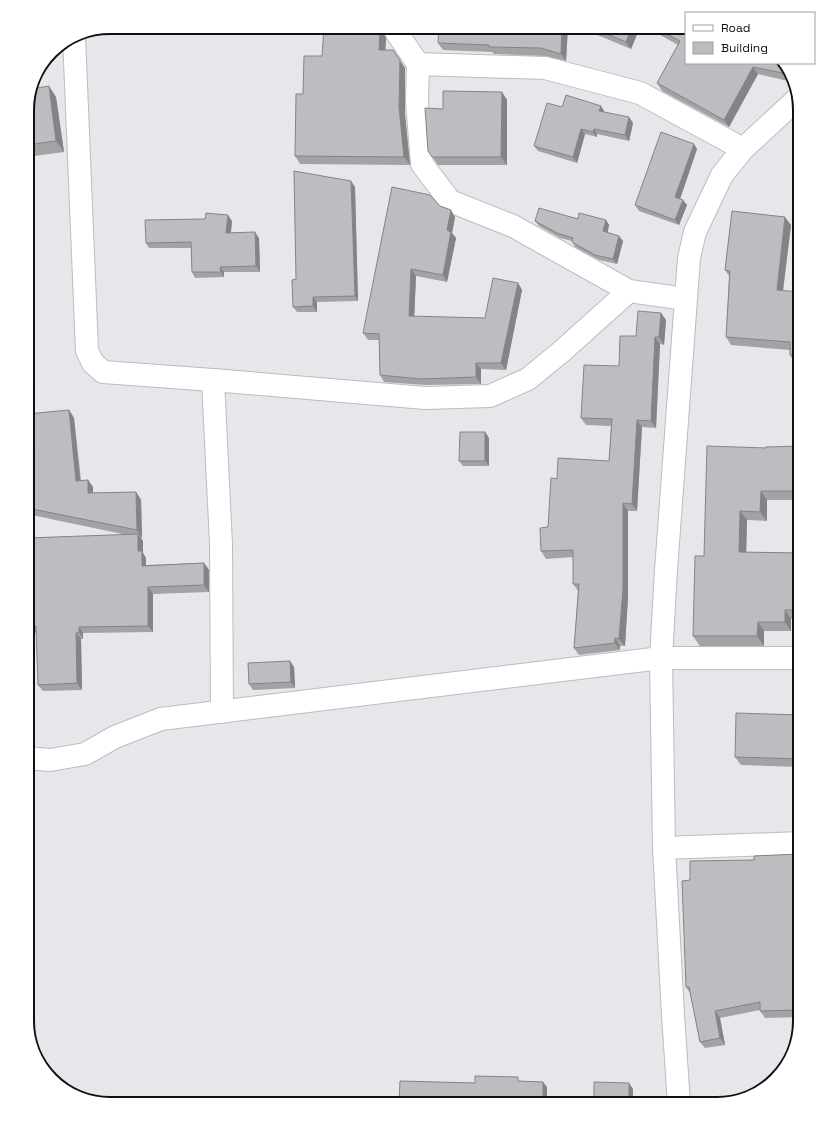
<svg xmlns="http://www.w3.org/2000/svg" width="827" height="1131" font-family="'Space Grotesk',sans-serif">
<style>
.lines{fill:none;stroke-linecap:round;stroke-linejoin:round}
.minor-casing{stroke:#bcbcc0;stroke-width:24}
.minor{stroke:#fff;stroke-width:22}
.wall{fill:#a3a3a6}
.shaded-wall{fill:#848487}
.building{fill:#bdbdc1;stroke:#848487}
.rim{fill:none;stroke:#101011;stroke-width:2}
</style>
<rect width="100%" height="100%" fill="#e7e7eb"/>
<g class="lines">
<defs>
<path id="minor" d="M393 27 418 64 545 68 640 93 743 149
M74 36 87 351 93 363 103 372 213 380 221 544 222 712
M418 64 417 102 422 164 450 201 513 226 629 291 686 299
M213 380 425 398 490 396 528 379 561 352 629 291
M27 758 50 760 85 754 115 737 161 719 661 658H795L800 659
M664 848 800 843
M679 1104 673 1015 664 848 661 658 666 570 689 258 695 232 722 175 743 149 797 99"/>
</defs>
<use href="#minor" class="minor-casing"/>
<use href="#minor" class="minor"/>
</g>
<path class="wall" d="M381 27 386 38 385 50 405 68V115L410 165 300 164 295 156 303 94 322 56Z
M439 27H568L566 61 546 56 494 54 492 52 443 50 438 43Z
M578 27H640L631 49Z
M646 27H686L789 68 790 72 788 81 758 74 729 127 662 91 657 83 678 45Z
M502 92 507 100V165H438L428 151 443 109Z
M56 97 64 152 27 157V104Z
M601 106 604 111V112L633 123 629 141 597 134V137L585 134 577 163 538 151 534 146 562 107Z
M694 144 697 149 680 199 687 205 679 225 639 211 635 205Z
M351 181 355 187 358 301 317 302V312H297L293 307 296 279Z
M440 206 455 217 452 233 456 238 447 282 416 276 414 317 485 318 518 283 522 290 506 370 481 369V384L425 385 384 382 380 375 379 340H368L363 333Z
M578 219 606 220 609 225 607 232 623 241 617 264 599 260 575 247 572 241 560 238 539 226 535 221Z
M232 221 231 233 259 238 260 272H224V277L195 278 192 272 191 248H149L146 243Z
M791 225 783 291 800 292V363H795L790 355V350L731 345 726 337 729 276 725 270Z
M661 313 666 320 664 345 660 344 656 428 642 427 637 511H628V597L625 646H620V650L579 655 574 648 578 591 573 584V557L546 559 541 551 548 527 557 479 609 461 611 426 586 425 581 418 619 366 636 336Z
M69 410 74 418 81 480H88L93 487V493L136 492 141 500 142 538 140 537 143 541V553L146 558V565L204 563 209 570V592L153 594V632L83 633V639H81L82 690 43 691 38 685 36 633H27V538L127 535 27 514V457L28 456Z
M485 432 489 438V466H463L459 461Z
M800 446V500H767V521L747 520 746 552 800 553V619H791V631H764V646H700L693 636 704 556 766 448Z
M290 661 294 667 295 688 253 690 249 684Z
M800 715V767L741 765 735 757Z
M800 854V1017L765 1018 760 1011V1010L720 1018 725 1045 705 1048 700 1042 690 993 686 987 690 880 754 860Z"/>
<path class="shaded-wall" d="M379 27H381L386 38 385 57 379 50Z
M562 27H568L566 61 561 54Z
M632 27H640L631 49 626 42Z
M393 50 405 68V115L410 165 404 157Z
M785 64 789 68 790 72 788 81 783 73Z
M753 67 758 74 729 127 724 120Z
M49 86 56 97 64 152 56 141Z
M502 92 507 100V165L501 157Z
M601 106 604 111 603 116 599 111Z
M629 117 633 123 629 141 625 135Z
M581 129 585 134 577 163 573 157Z
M594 129 597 134V137L593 132Z
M694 144 697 149 679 202 675 197Z
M351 181 355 187 358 301 355 296Z
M683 200 687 205 679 225 675 220Z
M451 210 455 217 452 233 456 238 447 282 443 275 447 230Z
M228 215 232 221 230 239 226 233Z
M785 217 791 225 782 298 777 290Z
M606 220 609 225 607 236 603 231Z
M255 232 259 238 260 272 256 266Z
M619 236 623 241 617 264 613 259Z
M220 267 224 272V277L221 272Z
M411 269 416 276 414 323 409 316Z
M518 283 522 290 506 370 501 363Z
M313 297 317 302V312L313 306Z
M661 313 666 320 664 345 659 337Z
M655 337 660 344 656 428 651 421Z
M476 363 481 369V384L476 377Z
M69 410 74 418 81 488 76 481Z
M637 420 642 427 637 511 632 504Z
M485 432 489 438V466L485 461Z
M88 480 93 487V501L88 493Z
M761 491 767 500V521L760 512Z
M136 492 141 500 142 538 137 530Z
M623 503 628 511V597L625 646 619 639Z
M740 511 747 520 746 561 739 552Z
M138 534 143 541V553L146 558V572L142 566 138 551Z
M204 563 209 570V592L204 585Z
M148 587 153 594V632L148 626Z
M785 610 791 619V631L785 622Z
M758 622 764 631V646L757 636Z
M79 627 83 633V639L79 632Z
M76 633 81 639 82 690 77 683Z
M615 638 620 646V650L615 643Z
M290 661 294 667 295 688 291 682Z
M796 982 800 987V1014L797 1010Z
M715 1011 720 1018 725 1045 720 1038Z
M543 1082 547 1087V1104L543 1099Z
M629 1083 633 1089V1104H629Z"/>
<path class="building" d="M324 27H379L380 31 379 50H393L400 60 399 107 404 157 295 156 296 94H303L304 56H322Z
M439 27H562L561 54 541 48 489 47V45L438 43Z
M590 27H632L626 42Z
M654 27H686V63H784L785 64 783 73 753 67 724 120 657 83 680 41Z
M49 86 56 141 27 145V104L31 89Z
M443 91 502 92 501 157H432L428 151 425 108 443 109Z
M566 95 601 106 599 111 629 117 625 135 594 129 593 132 581 129 573 157 534 146 547 103 562 107Z
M661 132 694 144 675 197 683 200 675 220 635 205Z
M294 171 351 181 355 296 313 297V306L293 307 292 280 296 279Z
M392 187 430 195 440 206 451 210 447 230 451 232 443 275 411 269 409 316 485 318 493 278 518 283 501 363H476V377L421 379 380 375 379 334 363 333Z
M539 208 578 219 579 213 606 220 603 231 619 236 613 259 595 255 572 242 573 238 557 233 535 221Z
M732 211 785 217 777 290 800 292V355H790V342L726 337 730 271 725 270Z
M206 213 228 215 226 233 255 232 256 266 220 267 221 272H192L191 242 146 243 145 220 205 219Z
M638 311 661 313 659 337H655L651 421 637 420 632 504 623 503V589L619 639 615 638V643L574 648 579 584H573V550L541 551 540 528 548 527 551 478 557 479 558 458 609 461 612 419 581 418 584 365 619 366 620 336H636Z
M69 410 76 481 88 480V493L136 492 137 530 27 508V457L28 456 27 445V414Z
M460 432H485V461H459Z
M707 446 766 448V447L800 446V491H761L760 512 740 511 739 552 800 553V610H785V622H758L757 636H693L695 556H704Z
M138 534V551H142V566L204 563V585L148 587V626L79 627V632L76 633 77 683 38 685 36 626 27 627V538Z
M290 661 291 682 249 684 248 663Z
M736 713 800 715V759L735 757Z
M800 854V982H796L797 1010 760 1011V1002L715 1011 720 1038 700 1042 689 987H686L682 881 690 880V861L754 860V856Z
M475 1076 518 1077V1081L543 1082V1099L594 1097V1082L629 1083V1104H399L400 1081 475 1083Z"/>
<path d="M0 0H827V1131H0ZM110 34H717A76 76 0 0 1 793 110V1021A76 76 0 0 1 717 1097H110A76 76 0 0 1 34 1021V110A76 76 0 0 1 110 34Z" fill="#fff" fill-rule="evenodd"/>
<path class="rim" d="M110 34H717A76 76 0 0 1 793 110V1021A76 76 0 0 1 717 1097H110A76 76 0 0 1 34 1021V110A76 76 0 0 1 110 34Z"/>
<rect x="685" y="12" width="130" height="52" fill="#ffffff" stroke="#9f9fa0"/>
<rect x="693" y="25" width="20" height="6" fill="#ffffff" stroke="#9f9fa0"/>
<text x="721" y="32" font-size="12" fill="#101011">Road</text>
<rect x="693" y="42" width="20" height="12" fill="#bdbdc1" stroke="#9f9fa0"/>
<text x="721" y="52" font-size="12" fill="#101011">Building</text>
</svg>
